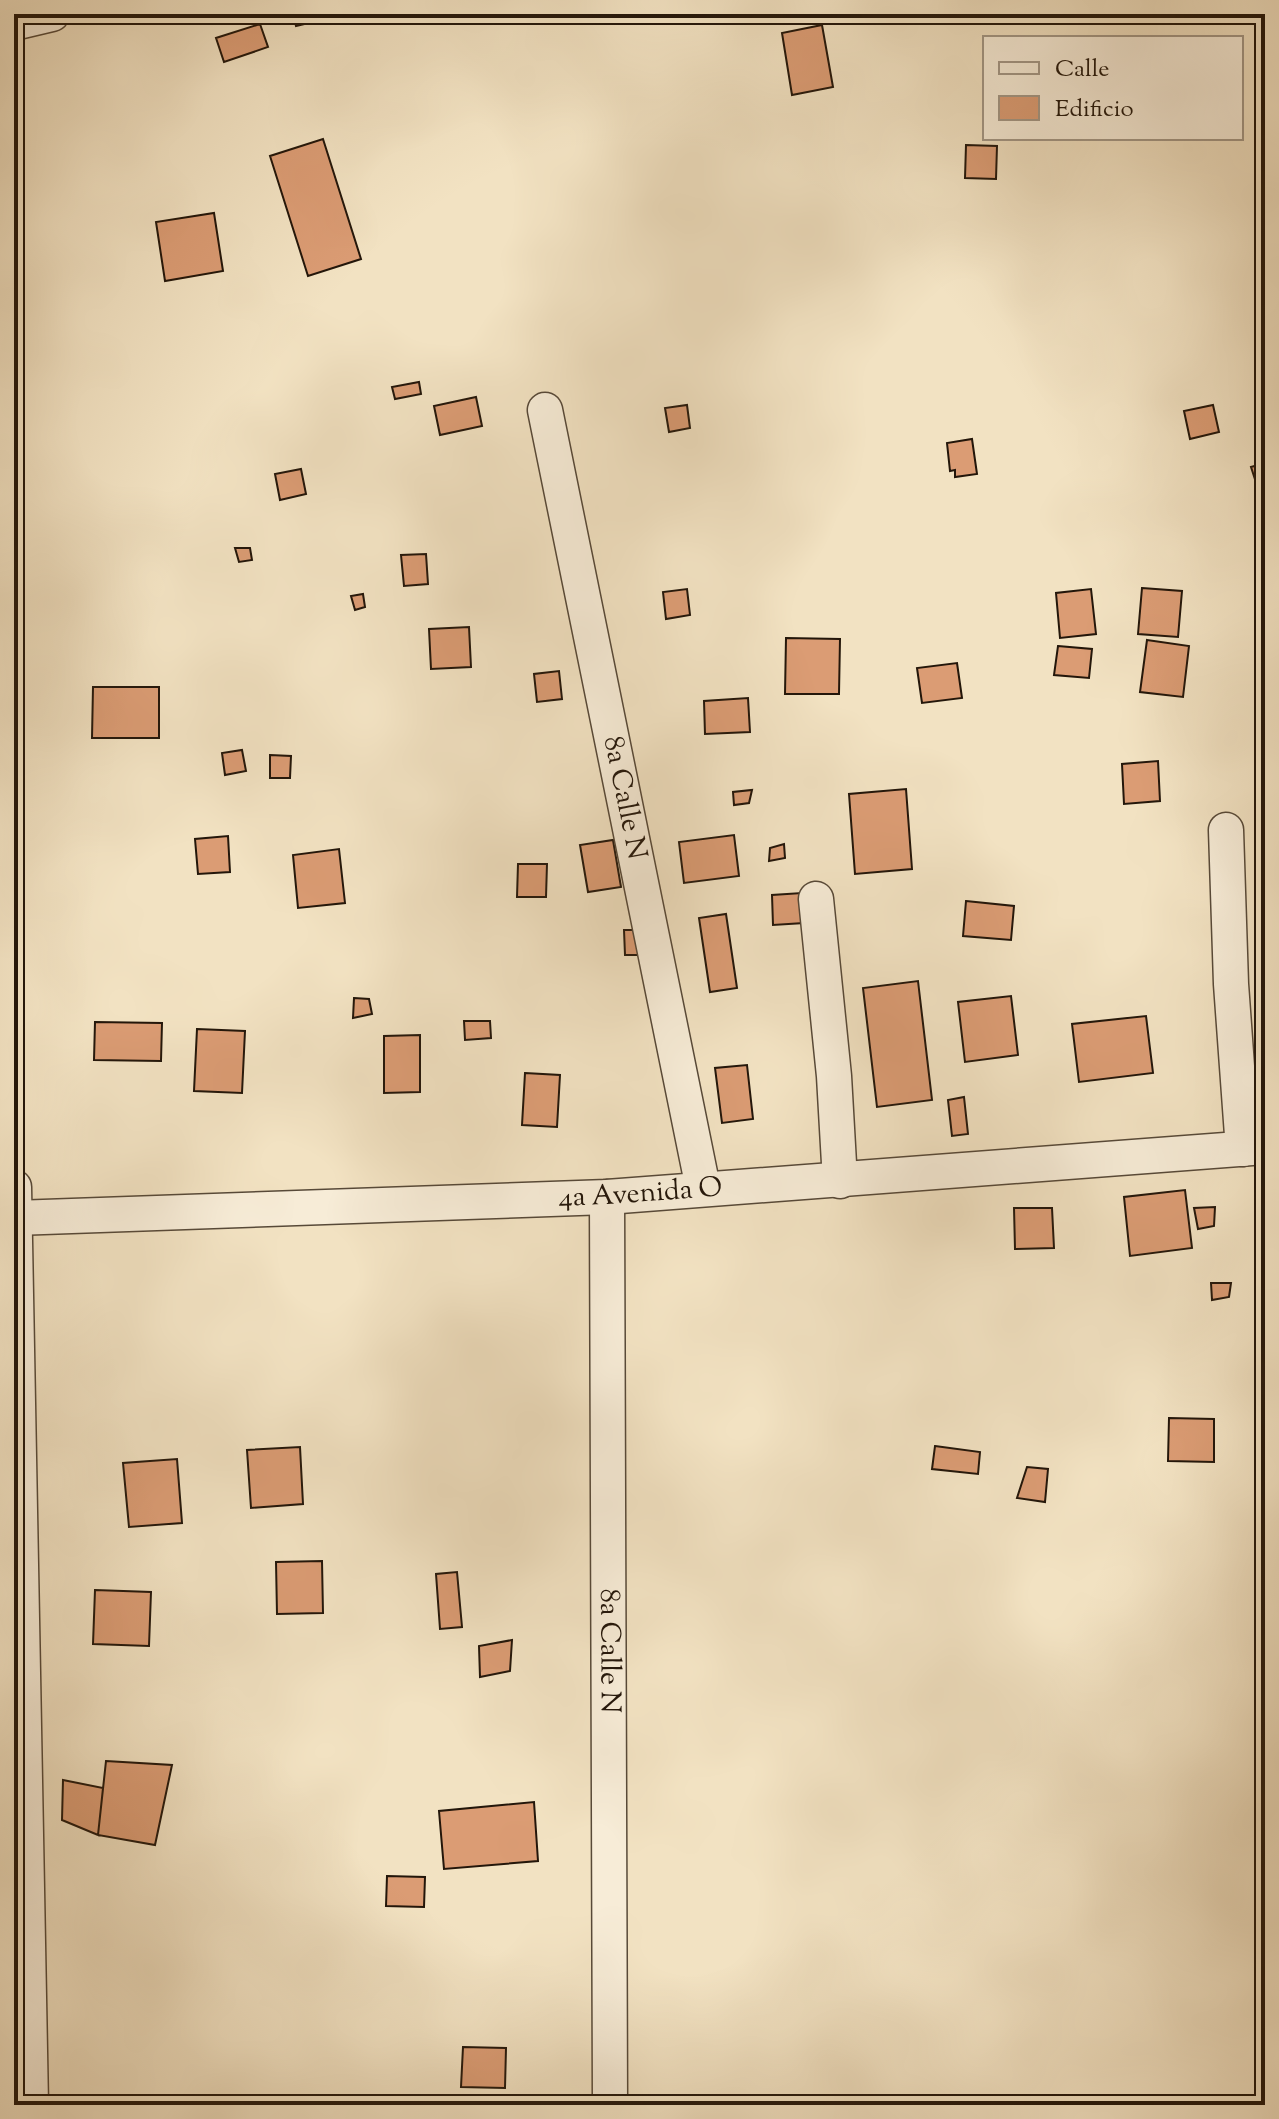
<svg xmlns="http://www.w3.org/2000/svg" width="1279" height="2119" font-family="'Sorts Mill Goudy',serif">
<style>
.building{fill:#db9c74;stroke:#23160a;stroke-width:2}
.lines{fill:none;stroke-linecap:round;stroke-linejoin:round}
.minor-casing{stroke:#574938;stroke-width:37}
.minor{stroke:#f7ecd7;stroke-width:34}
.labels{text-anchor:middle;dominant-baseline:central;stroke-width:8;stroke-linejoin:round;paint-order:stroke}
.street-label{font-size:28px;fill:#23160a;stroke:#f7ecd7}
</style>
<rect width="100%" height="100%" fill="#f2e2c2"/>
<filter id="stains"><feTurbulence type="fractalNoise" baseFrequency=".0025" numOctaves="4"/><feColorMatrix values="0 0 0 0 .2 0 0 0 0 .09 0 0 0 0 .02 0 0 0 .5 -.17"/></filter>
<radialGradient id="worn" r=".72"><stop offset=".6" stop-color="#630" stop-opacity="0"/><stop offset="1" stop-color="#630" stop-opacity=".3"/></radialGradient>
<path class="building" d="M293 14H334V17L296 26Z
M897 14H944L899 23Z
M260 24 268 47 224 62 216 38Z
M822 25 833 87 792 95 782 33Z
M323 139 361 259 308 276 270 156Z
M966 145 997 146 996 179 965 178Z
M214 213 223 271 165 281 156 222Z
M419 382 421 394 395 399 392 387Z
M476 397 482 426 440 435 434 406Z
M687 405 690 428 669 432 665 408Z
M1213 405 1219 432 1190 439 1184 411Z
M972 439 977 474 955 477V470L950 471 947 443Z
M1265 463V503L1263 504 1251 467Z
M301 469 306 494 280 500 275 474Z
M235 548H250L252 560 239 562Z
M426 554 428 584 404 586 401 555Z
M1142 588 1182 591 1178 637 1138 634Z
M687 589 690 615 666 619 663 592Z
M1091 589 1096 634 1060 638 1056 593Z
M363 594 365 607 355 610 351 596Z
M469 627 471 667 431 669 429 629Z
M786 638 840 639 839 694H785Z
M1147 640 1189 646 1183 697 1140 692Z
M1058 646 1092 649 1089 678 1054 675Z
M1255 660H1265V696L1255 697Z
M957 663 962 698 922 703 917 668Z
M559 671 562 699 537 702 534 674Z
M93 687H159V738H92Z
M748 698 750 732 705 734 704 701Z
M242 750 246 771 225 775 222 753Z
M270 755 291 756 290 778H270Z
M1158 761 1160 801 1124 804 1122 764Z
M906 789 912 869 855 874 849 794Z
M752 790 749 803 734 805 733 792Z
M734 835 739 876 684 883 679 842Z
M228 836 230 872 198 874 195 839Z
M613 840 621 887 588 892 580 845Z
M784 844 785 858 769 861 770 848Z
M339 849 345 903 298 908 293 855Z
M518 864H547L546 897H517Z
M802 893 804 923 773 925 772 895Z
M966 901 1014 906 1011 940 963 936Z
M726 914 737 988 710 992 699 918Z
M624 930H649L650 955H625Z
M918 981 932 1100 877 1107 863 988Z
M1011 996 1018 1055 965 1062 958 1002Z
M354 998 369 999 372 1014 353 1018Z
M1146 1016 1153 1073 1079 1082 1072 1024Z
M464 1021H490L491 1038 465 1040Z
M95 1022 162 1023 161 1061 94 1060Z
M197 1029 245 1031 242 1093 194 1091Z
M420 1035V1092L384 1093V1036Z
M747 1065 753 1119 722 1123 715 1068Z
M525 1073 560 1075 557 1127 522 1125Z
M964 1097 968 1134 952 1136 948 1100Z
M1185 1190 1192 1248 1130 1256 1124 1197Z
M1215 1207 1214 1226 1198 1229 1194 1208Z
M1014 1208H1052L1054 1248 1015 1249Z
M1211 1283H1231L1229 1297 1212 1300Z
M1169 1418 1214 1419V1462L1168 1461Z
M935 1446 980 1452 978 1474 932 1469Z
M300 1447 303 1504 251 1508 247 1450Z
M177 1459 182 1523 129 1527 123 1463Z
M1027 1467 1048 1469 1045 1502 1017 1498Z
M322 1561 323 1613 277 1614 276 1562Z
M457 1572 462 1627 440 1629 436 1574Z
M95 1590 151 1592 149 1646 93 1644Z
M512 1640 510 1671 480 1677 479 1646Z
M106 1761 172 1765 155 1845 98 1835Z
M63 1780 103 1788 98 1835 62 1820Z
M534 1802 538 1861 444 1869 439 1811Z
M387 1876 425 1877 424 1907 386 1906Z
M463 2047 506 2048 505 2088 461 2087Z"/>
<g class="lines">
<defs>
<g id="minor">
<path d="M14 23 52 14"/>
<path id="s1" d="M545 410 703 1188"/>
<path d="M1226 830 1231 984 1243 1149"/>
<path d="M816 899 834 1076 840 1181"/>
<path d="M14 1187 31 2105"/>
<path id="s2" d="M607 1197 610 2105"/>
<path id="s3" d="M15 1218 607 1197 1265 1147"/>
</g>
</defs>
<use href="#minor" class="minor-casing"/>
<use href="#minor" class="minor"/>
</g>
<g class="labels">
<g class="street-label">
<text stroke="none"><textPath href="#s1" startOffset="396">8a Calle N</textPath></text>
<text stroke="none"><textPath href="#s3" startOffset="626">4a Avenida O</textPath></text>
<text stroke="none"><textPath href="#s2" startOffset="454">8a Calle N</textPath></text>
</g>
</g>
<rect width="1279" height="2119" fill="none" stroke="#f2e2c2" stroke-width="48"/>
<rect x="16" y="16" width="1247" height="2087" fill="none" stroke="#23160a" stroke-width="4"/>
<rect x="24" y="24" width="1231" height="2071" fill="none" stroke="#23160a" stroke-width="2"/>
<rect x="983" y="36" width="260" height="104" fill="#f7ecd7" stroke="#a29685" stroke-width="2"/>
<rect x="999" y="62" width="40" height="12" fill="#f7ecd7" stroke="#a29685" stroke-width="2"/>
<text x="1055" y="76" font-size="24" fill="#23160a">Calle</text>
<rect x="999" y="96" width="40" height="24" fill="#db9c74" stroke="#a29685" stroke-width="2"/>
<text x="1055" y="116" font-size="24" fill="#23160a">Edificio</text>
<rect width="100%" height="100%" filter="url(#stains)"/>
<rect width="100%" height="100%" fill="url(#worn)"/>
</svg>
